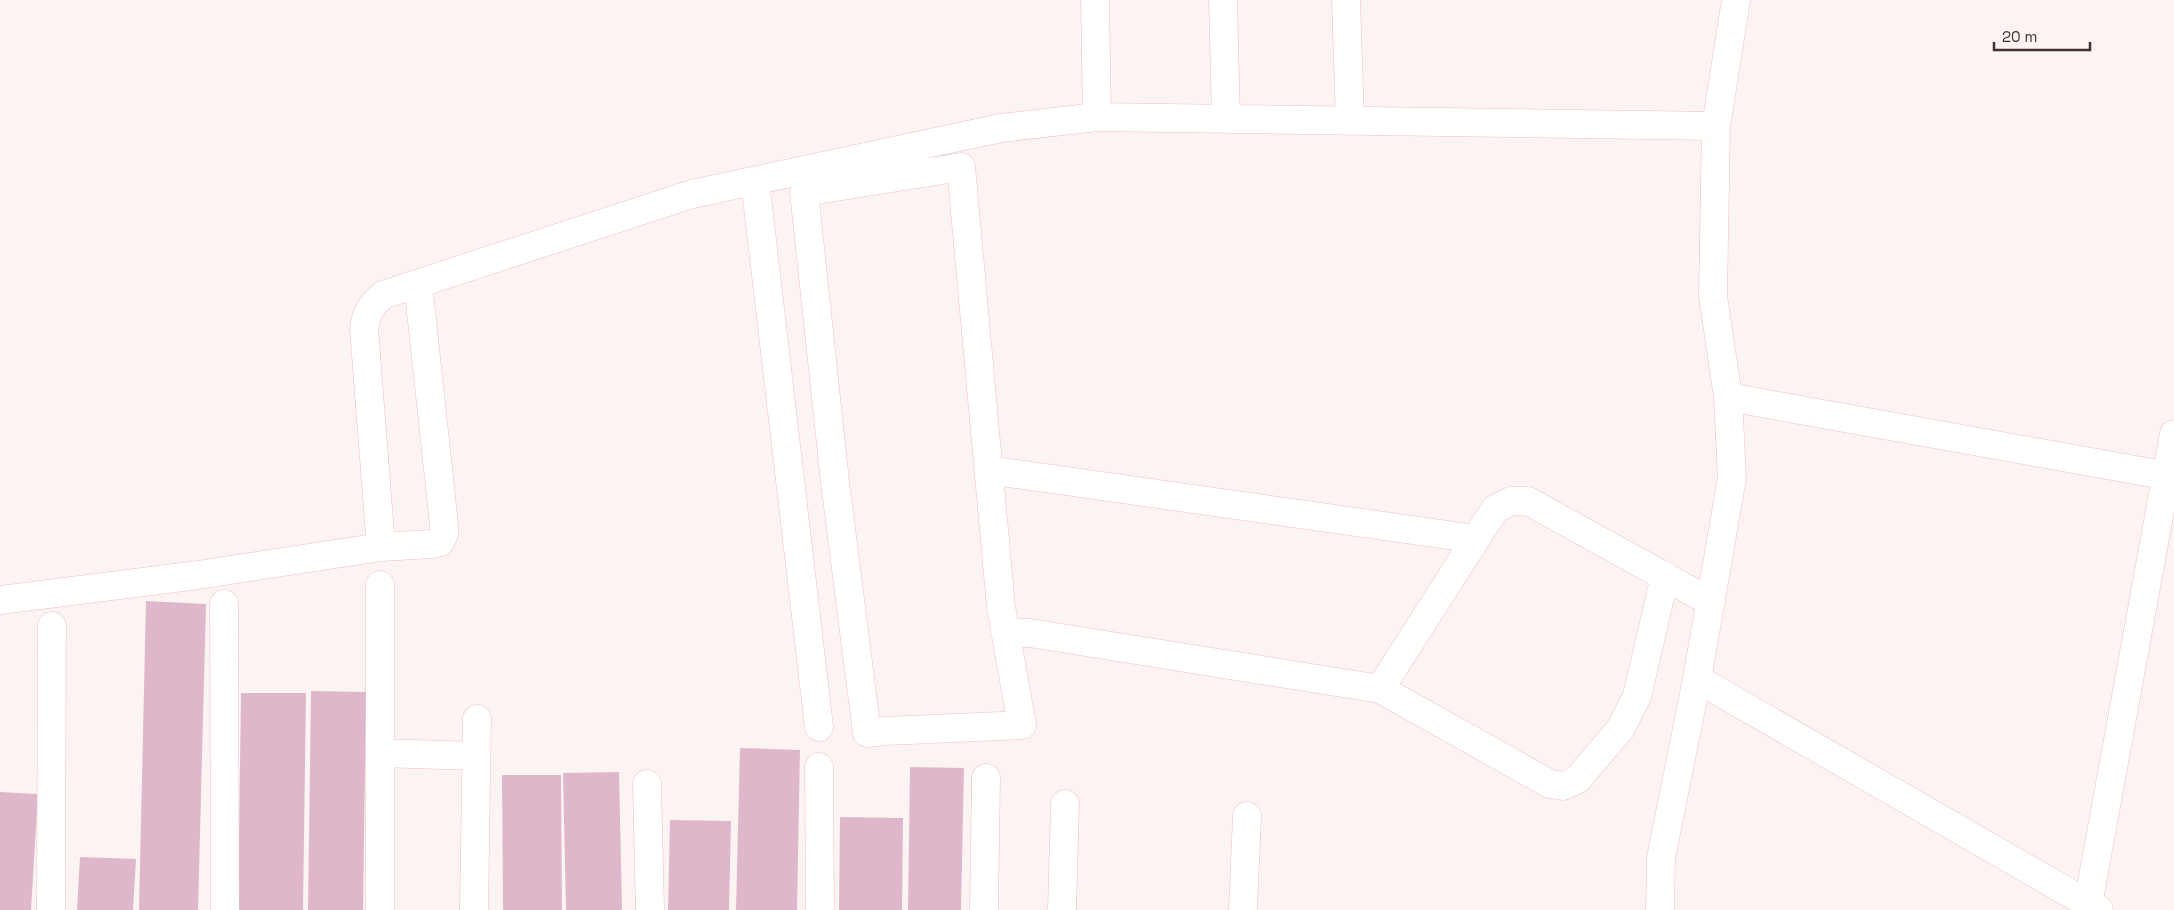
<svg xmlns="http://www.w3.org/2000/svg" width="2174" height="910" font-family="'Space Grotesk',sans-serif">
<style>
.building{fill:#deb8ca}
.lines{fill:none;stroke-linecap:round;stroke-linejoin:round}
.minor-casing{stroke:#edc1c2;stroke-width:29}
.minor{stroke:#fff;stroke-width:28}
</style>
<rect width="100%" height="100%" fill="#fcf3f3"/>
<path class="building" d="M146 601 206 604 198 910H139Z
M311 691 366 692 363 910H308Z
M241 693H306L303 910H238Z
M740 748 800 750 797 910H736Z
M910 767 964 768 961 910H908Z
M619 772 622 910H566L563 773Z
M502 775H561L562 910H503Z
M0 792 38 794 31 910H0Z
M840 817 903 818 902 910H839Z
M670 820 731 821 729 910H668Z
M80 857 136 859 133 910H77Z"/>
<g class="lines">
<defs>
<path id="minor" d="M1095 0 1097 117
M1223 0 1226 119
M1346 0 1350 121
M961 167 1001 607 1022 725 885 731 867 733 835 482 804 192Z
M755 181 819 727
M1728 397 2174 477
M988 470 1476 539
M381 547 364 329C366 313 371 305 383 295L692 194 1001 128 1097 117 1716 126
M0 600 198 575 381 547 431 544 440 542 444 534V524L418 284
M224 604 225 910
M1005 632 1030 633 1380 689 1550 784 1563 786 1577 780 1621 728 1637 696 1665 576
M1697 679 2099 910
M1380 689 1495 509 1511 501H1528L1711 602
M380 753 475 756
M819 767 820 910
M647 784 650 910
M51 910 52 626
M380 910V585
M474 910 477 719
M984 910 986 778
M1062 910 1065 804
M1243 910 1247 816
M1660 910 1661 858 1697 679 1732 478 1728 397 1713 296 1716 126 1736 0
M2087 910 2174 434"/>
</defs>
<use href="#minor" class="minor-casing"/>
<use href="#minor" class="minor"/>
</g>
<path d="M1994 42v8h96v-8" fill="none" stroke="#413030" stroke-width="2.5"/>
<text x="2002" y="42" font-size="15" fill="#413030" stroke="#fcf3f3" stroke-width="4" paint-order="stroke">20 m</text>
</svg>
